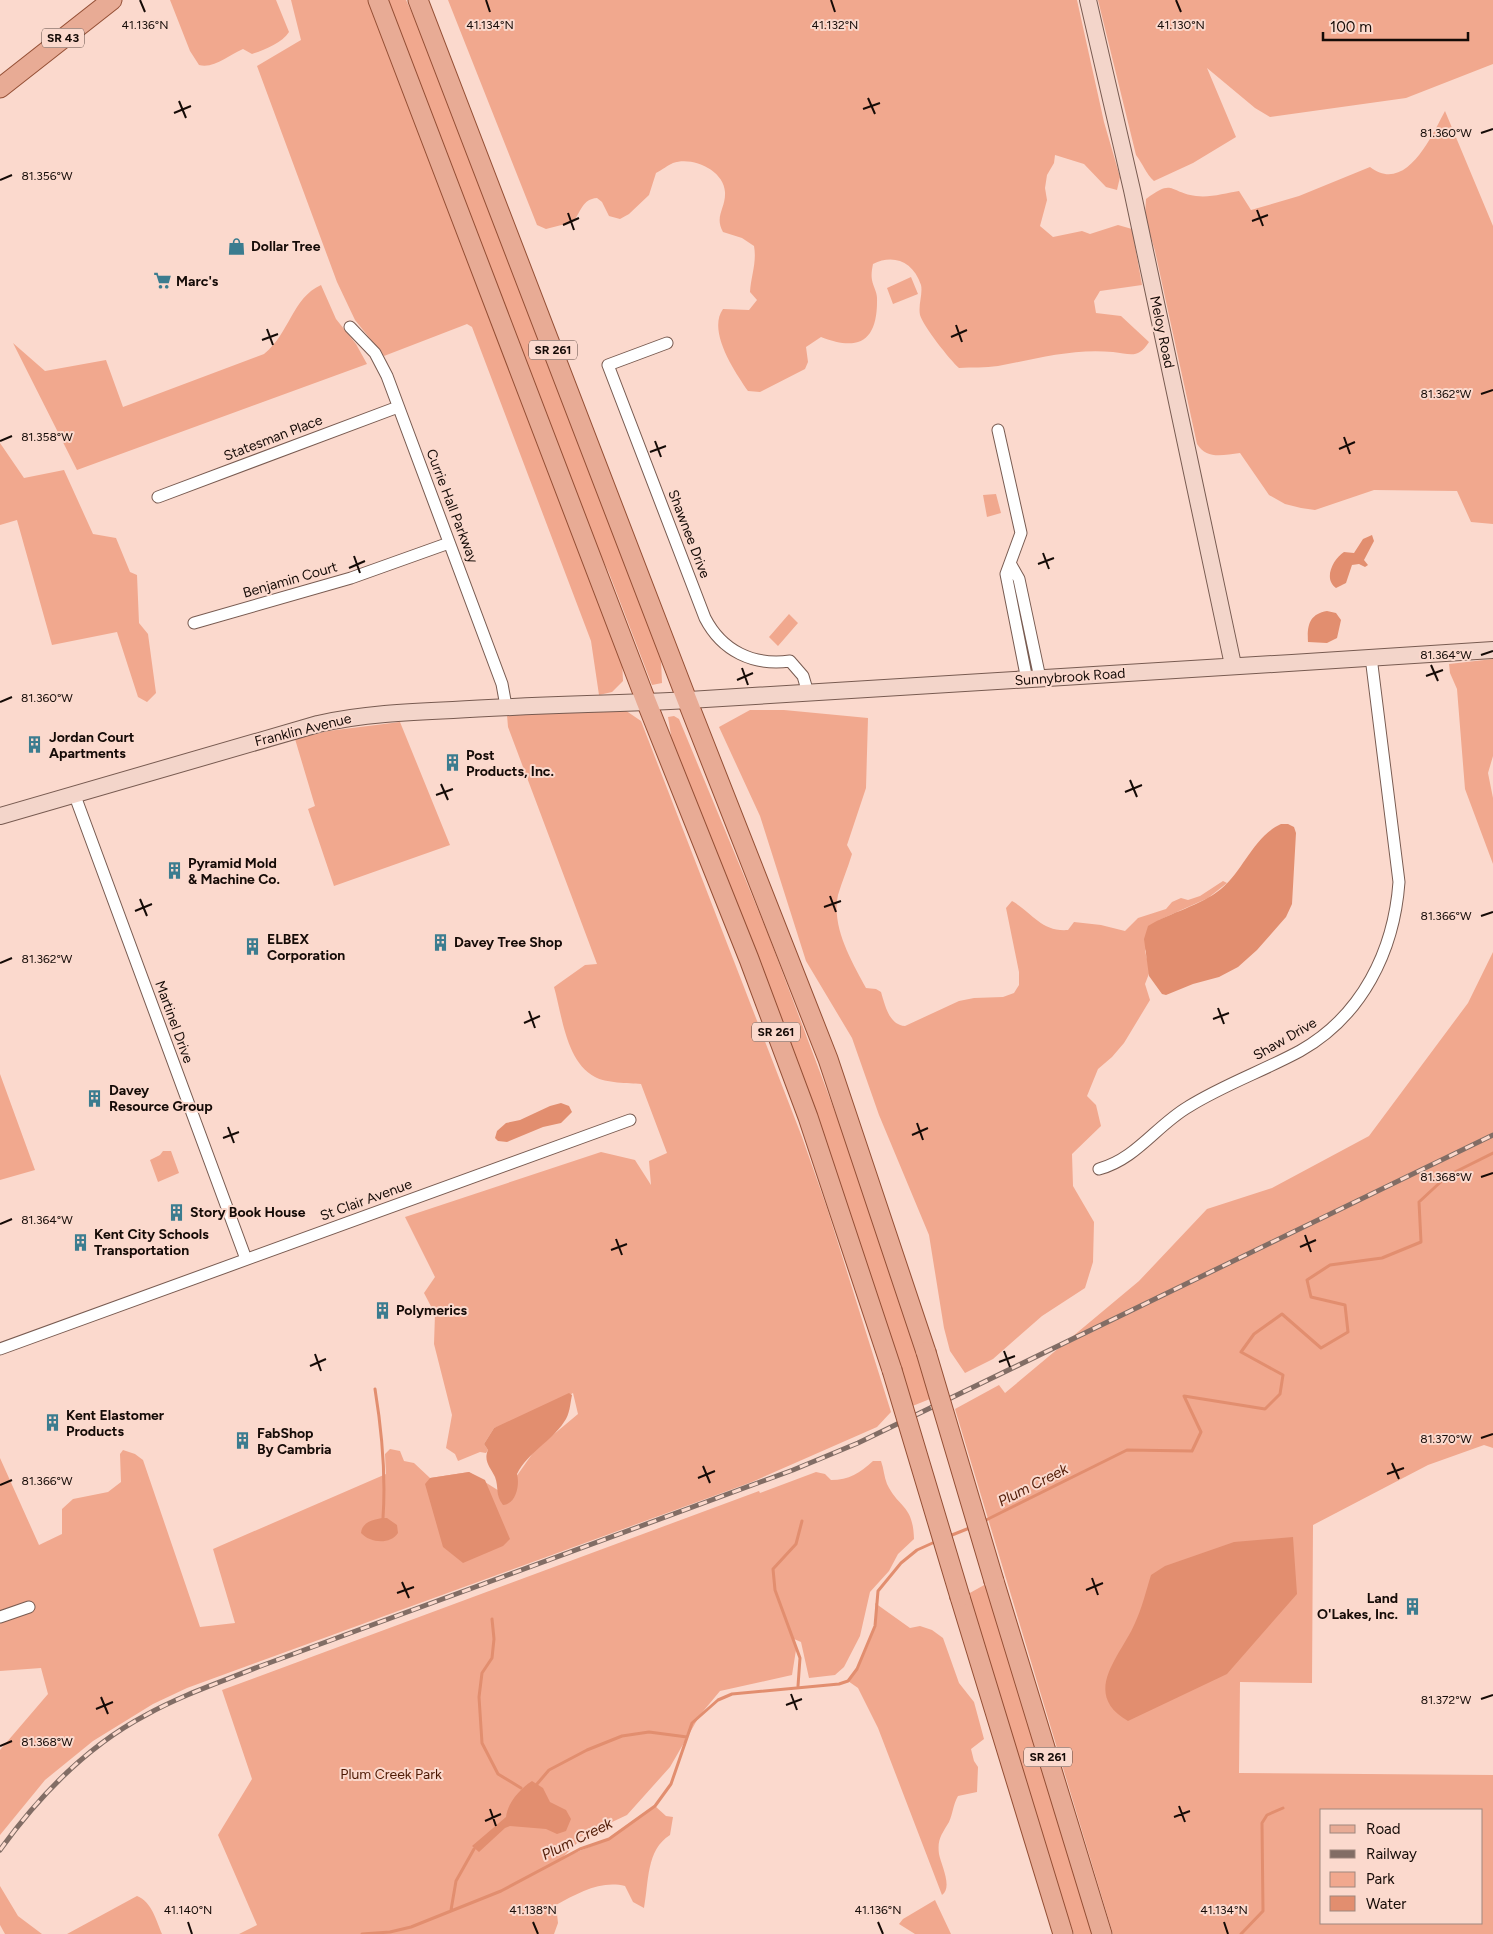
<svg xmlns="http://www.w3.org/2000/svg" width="1493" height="1934" font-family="Figtree,sans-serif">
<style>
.green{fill:#f1a88e;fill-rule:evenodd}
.water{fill:#e28e6f}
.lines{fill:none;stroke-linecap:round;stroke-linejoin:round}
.stream{stroke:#e28e6f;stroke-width:3}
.street-casing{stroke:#785b51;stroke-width:13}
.secondary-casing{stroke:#785b51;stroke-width:18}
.primary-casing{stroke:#944f35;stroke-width:21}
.street{stroke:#fff;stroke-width:11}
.secondary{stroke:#f3d5ca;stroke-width:16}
.primary{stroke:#e8ab95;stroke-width:19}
.rail-casing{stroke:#826d65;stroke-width:5}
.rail{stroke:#fbd9cd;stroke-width:3;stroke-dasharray:9;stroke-linecap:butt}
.primary-bridge-casing{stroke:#944f35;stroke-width:21;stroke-linecap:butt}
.primary-bridge{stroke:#e8ab95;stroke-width:19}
.ticks{fill:none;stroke:#150b07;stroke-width:2}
.labels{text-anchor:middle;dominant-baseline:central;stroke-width:4;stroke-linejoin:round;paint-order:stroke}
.shield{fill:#fbd9cd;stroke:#5a4942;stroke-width:1}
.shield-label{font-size:12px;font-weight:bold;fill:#150b07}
.poi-label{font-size:14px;font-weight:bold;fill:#150b07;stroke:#fbd9cd;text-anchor:start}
.street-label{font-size:14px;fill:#150b07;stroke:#fbd9cd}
.park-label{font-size:14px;fill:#4d1903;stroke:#fbd9cd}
.water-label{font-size:15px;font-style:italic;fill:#56210c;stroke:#fbd9cd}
.ticks-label{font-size:12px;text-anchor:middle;fill:#150b07;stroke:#fbd9cd;stroke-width:4;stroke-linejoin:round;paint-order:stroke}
</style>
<rect width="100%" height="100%" fill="#fbd9cd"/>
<path class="green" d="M170 0H276L289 32C282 43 264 50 252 54L243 49C229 55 214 69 199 65L190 51Z
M291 0H369L622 659 623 681 612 692 599 695 591 641 472 327 467 324 384 356 355 320 337 282 257 66 301 40Z
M385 0H406L430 51 661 659 662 683 652 685 609 573 585 522Z
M448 0H1077L1104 122 1120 177 1117 190 1106 187 1084 164 1055 155 1054 163 1047 175 1045 188 1047 200 1040 226 1053 237 1082 231 1090 234 1118 225 1132 229 1142 285 1100 291 1094 301 1096 313 1121 316 1149 342C1138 359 1131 354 1113 352 1073 348 1036 359 998 366 985 368 972 367 959 368 950 360 923 326 920 315 918 305 923 294 921 285 913 261 893 254 873 264 872 269 871 275 872 280 873 286 877 292 877 298 878 341 859 352 821 337L806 347 808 362 805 369 760 392 748 391C735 372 707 331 723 309L749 310 757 300 750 292C751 276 757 262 754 246L742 238 723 232C714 216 726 208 725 192 724 170 692 156 673 163 668 165 662 170 656 173L649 195 629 214 620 219 609 216 602 202 597 198C582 199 581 212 573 222L546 229 537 225Z
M1098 0H1493V64L1406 98 1270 117 1255 108 1207 68 1236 137 1193 163 1154 181C1146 174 1143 164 1136 155Z
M1445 111 1493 226V524L1471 522 1457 491 1374 490 1315 510 1301 508 1285 504 1269 495 1240 453C1223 455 1207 460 1197 444L1155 251 1145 217 1146 199C1174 178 1168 192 1196 196 1210 198 1226 193 1239 191L1251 210 1299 196 1370 167C1406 195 1432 135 1445 111Z
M911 277 918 294 893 304 887 288Z
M321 285 336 319 356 344 367 364 77 470 13 343 45 371 106 360 123 407 264 354C290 333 292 298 321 285Z
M0 443 24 478 64 470 93 534 116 538 130 572 137 575 139 623 148 634 156 693 147 702 138 697 117 632 52 645 17 520 0 525Z
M996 494 1001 513 987 517 983 495Z
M789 614 798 623 778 646 769 637Z
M1493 659V756L1488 773 1493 798V864L1465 789 1457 689 1450 673 1449 664Z
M622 708 641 721 802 1137 827 1208 891 1412 877 1427 752 1482 187 1688 153 1704 93 1741 45 1780 0 1835V1750L48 1694 41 1668 0 1671V1458L39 1545 62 1534V1509L73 1499 108 1492 121 1482 120 1454 123 1450 135 1454 143 1460 200 1627 235 1623 213 1549 386 1474 385 1454 390 1449 400 1451 404 1461 414 1463 430 1478 469 1472 504 1494 535 1450 578 1414 573 1393 534 1415 494 1428 484 1444 488 1450 486 1453 480 1452 458 1461 455 1454 446 1448 452 1415 434 1344 435 1314 424 1293 435 1277 405 1217 601 1152 635 1160 651 1185 649 1161 667 1153 641 1084C629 1083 605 1083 595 1077 566 1062 562 1015 554 987L585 965 597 964 508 727 507 715Z
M750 710H784L868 718 866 788 847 845 852 854C848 868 842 881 838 895 831 927 852 962 866 988L876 989 881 992C885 1005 889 1025 905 1026L959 1001 974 998 1003 997 1014 993 1019 985V972L1006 908 1012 901C1033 913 1041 932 1068 930L1074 922 1101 925 1125 931 1138 918 1166 909 1172 902 1181 898 1188 900 1200 896 1223 881 1227 883 1208 898 1159 920 1145 951 1150 971 1145 984 1150 1000 1124 1043 1112 1057 1098 1069 1087 1096 1096 1105 1101 1126 1072 1154 1073 1186 1094 1222 1093 1262 1085 1288 1042 1316 993 1359 965 1373 950 1351 944 1328 929 1235 879 1115 852 1038 806 961 760 816 719 727Z
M674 716 679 719 768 934 873 1213 930 1399 910 1407 674 753 668 717Z
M400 722 450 845 334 886 308 809 315 806 295 739 328 731Z
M1493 952V1448L1484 1445 1428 1465 1313 1525 1312 1683 1240 1682 1239 1773 1493 1775V1934H1113L955 1409 999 1385 1005 1393 1139 1281 1207 1209 1272 1188 1369 1136 1468 1003ZM1322 1810H1482V1923H1322Z
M0 1074 35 1170 0 1180Z
M163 1151H171L179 1173 158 1182 150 1160 160 1155Z
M873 1461H881C884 1469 884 1477 887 1484 899 1509 913 1504 914 1539L898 1554 889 1571 870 1592 860 1636 844 1667 835 1675 809 1678 801 1642 794 1639 796 1650 792 1675 720 1691 700 1715 670 1767 627 1815 580 1837V1840L562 1858 609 1839 655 1806 666 1816 673 1817 670 1835C646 1850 649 1882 644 1908L633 1902 625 1886C601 1880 578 1893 556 1905L558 1923 554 1934H239L257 1925 218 1835 252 1779 222 1690 759 1491 760 1493 816 1472 825 1474 831 1480C849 1480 860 1473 873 1461Z
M986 1584 1094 1934H1074L1058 1888 968 1594Z
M875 1603 910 1628 920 1626 932 1630 943 1638 959 1683 974 1702 984 1739 971 1749 974 1761 978 1767 977 1792 958 1796C953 1805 953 1813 949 1822 942 1834 937 1839 939 1854 941 1865 953 1887 942 1895L878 1728 858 1688 848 1681C863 1660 879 1629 875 1603Z
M0 1886 18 1916 42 1934H5L0 1925Z
M137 1896C152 1902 156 1920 162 1934H67Z
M935 1900 951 1934H915L899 1924 903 1919Z"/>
<path class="water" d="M1372 535 1374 541 1364 560 1368 565 1365 567 1359 564 1352 565 1346 583 1336 588C1323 579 1333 559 1344 552L1354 553 1363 539Z
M1327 611 1336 613 1341 620 1337 638 1327 643 1308 642C1307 626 1309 614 1327 611Z
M1281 824H1288L1294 827 1296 833 1292 904 1286 917 1257 950 1238 967 1219 977 1193 984 1166 995 1162 994 1149 976 1144 939 1148 926C1171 912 1200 906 1221 889 1244 870 1253 837 1281 824Z
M561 1103 569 1106 572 1112 561 1123 543 1127 507 1142 498 1141 495 1138 497 1131 506 1123 520 1120 550 1106Z
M569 1393 572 1395C570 1404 570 1414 564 1422 551 1442 528 1452 517 1474 520 1485 516 1504 503 1505 495 1495 499 1487 495 1477 491 1468 483 1461 488 1450L484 1444 494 1428Z
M469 1472 485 1480 510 1539 503 1546 463 1563 443 1547 425 1484 430 1478Z
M387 1518 397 1525 398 1533C390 1545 370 1543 361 1533 362 1521 377 1518 387 1518Z
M1293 1537 1297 1594 1227 1674 1128 1721C1080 1693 1121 1656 1135 1623 1142 1608 1146 1591 1151 1575L1165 1566 1234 1542Z
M532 1781 543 1788 550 1802 566 1810 571 1819 566 1831 557 1834 546 1829 510 1826 505 1828 479 1852 472 1846 506 1817C508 1802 520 1789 532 1781Z"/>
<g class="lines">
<path class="stream" d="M375 1389C382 1432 386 1475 383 1518
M982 1522 1127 1450 1192 1451 1201 1432 1184 1396 1265 1409 1280 1394 1283 1375 1241 1352 1254 1334 1282 1314 1321 1348 1348 1332 1345 1305 1311 1297 1307 1280 1330 1265 1382 1258 1421 1242 1419 1202 1447 1176 1493 1153
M947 1537 972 1527
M492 1619 494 1639 492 1658 482 1673 479 1697 482 1743 498 1774 521 1788
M798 1686 800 1658 775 1590 773 1569 796 1544 802 1521
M537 1784 549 1770 587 1750 622 1736 649 1732 687 1737
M451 1910 456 1881 474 1849
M362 1934 390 1932 411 1927 501 1891 580 1849 609 1839 655 1806 671 1784 692 1723 718 1700 732 1694 839 1684 848 1681 857 1669 875 1626 878 1591 901 1563 917 1550 937 1541
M1241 1934 1263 1911 1262 1823 1267 1815 1283 1808"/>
<defs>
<path id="street" d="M350 327 375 353 387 376 502 684 506 706
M667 343 608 365 705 618C722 651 753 666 790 661L803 676 808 693
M998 430 1021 533 1006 574 1027 680
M158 497 398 407
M1010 563 1019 579 1040 678
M194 623 351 578 449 543
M75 796 246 1259
M1099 1169C1136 1159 1156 1126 1188 1107 1223 1085 1263 1071 1300 1051 1362 1016 1394 951 1399 882L1371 657
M0 1349 630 1120
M0 1617 29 1607"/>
<path id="secondary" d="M1088 0 1132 190 1233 665
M0 816 318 724C362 714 407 712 453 710 532 705 611 704 689 700 957 685 1225 667 1493 650"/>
<path id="primary" d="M378 0 646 701 749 959 808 1117 892 1370
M418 0 687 700 828 1059 926 1352
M0 88 112 0
M994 1581 1102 1934
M960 1597 1063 1934"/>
</defs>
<use href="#street" class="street-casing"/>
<use href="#secondary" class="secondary-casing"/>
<use href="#primary" class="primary-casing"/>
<use href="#street" class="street"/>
<use href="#secondary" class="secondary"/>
<use href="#primary" class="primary"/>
<defs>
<path id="rail" d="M0 1850C39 1796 87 1746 146 1715 182 1695 221 1682 258 1667L793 1470 858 1443 1493 1135"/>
</defs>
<use href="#rail" class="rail-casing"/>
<use href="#rail" class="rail"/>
<defs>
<path id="primary-bridge" d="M926 1352 994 1581
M892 1370 960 1597"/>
</defs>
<use href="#primary-bridge" class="primary-bridge-casing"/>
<use href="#primary-bridge" class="primary-bridge"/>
</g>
<path class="ticks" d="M140 0 145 12M486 0 490 12M831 0 835 12M1176 0 1181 12M868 98 875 114M179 101 186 118M863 109 880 103M174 113 191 106M1481 133 1493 129M0 180 12 175M1257 210 1263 226M568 213 574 230M1252 221 1268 215M563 225 579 218M956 325 962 342M267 329 273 345M951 337 967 330M262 340 278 334M1481 394 1493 390M1344 437 1350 454M0 441 12 436M655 441 661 457M1339 449 1355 442M650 452 666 446M1043 553 1049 569M354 556 360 573M1038 564 1054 558M349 568 365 561M1481 655 1493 651M1431 665 1438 681M742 668 748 685M1426 676 1443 670M737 680 753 673M0 702 12 697M1130 780 1137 797M441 784 448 800M1125 792 1142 785M436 795 453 789M830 896 836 912M140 899 147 916M824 907 841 901M135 911 152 904M1481 916 1493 912M0 963 12 958M1218 1008 1224 1024M529 1011 535 1028M1213 1019 1229 1013M524 1023 540 1016M917 1123 923 1140M228 1127 234 1143M912 1135 928 1128M223 1138 239 1132M1481 1177 1493 1173M0 1224 12 1219M1305 1235 1311 1252M616 1239 622 1255M1300 1247 1316 1240M611 1250 627 1244M1004 1351 1010 1367M315 1354 321 1371M999 1362 1015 1356M310 1366 326 1359M1481 1438 1493 1434M1392 1463 1399 1479M703 1466 710 1483M1387 1474 1404 1468M698 1478 715 1471M0 1485 12 1480M1092 1578 1098 1595M402 1582 409 1598M1086 1590 1103 1583M397 1593 414 1587M791 1694 797 1710M101 1697 108 1714M1481 1699 1493 1695M786 1705 802 1699M96 1709 113 1702M0 1746 12 1741M1179 1806 1185 1822M490 1809 496 1826M1174 1817 1190 1811M485 1821 501 1814M188 1922 192 1934M533 1922 538 1934M878 1922 883 1934M1224 1922 1228 1934"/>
<defs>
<symbol id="shop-bare" viewBox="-9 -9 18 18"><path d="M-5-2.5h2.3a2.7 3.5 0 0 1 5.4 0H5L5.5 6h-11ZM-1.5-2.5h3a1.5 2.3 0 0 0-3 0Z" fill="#3b7c8f" stroke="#fbd9cd" stroke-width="2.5" paint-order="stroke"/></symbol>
<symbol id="supermarket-bare" viewBox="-9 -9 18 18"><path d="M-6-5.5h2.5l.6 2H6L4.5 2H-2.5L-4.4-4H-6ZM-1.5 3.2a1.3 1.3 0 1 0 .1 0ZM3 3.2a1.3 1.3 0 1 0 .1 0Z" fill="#3b7c8f" stroke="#fbd9cd" stroke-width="2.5" paint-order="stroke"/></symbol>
<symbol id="building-bare" viewBox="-9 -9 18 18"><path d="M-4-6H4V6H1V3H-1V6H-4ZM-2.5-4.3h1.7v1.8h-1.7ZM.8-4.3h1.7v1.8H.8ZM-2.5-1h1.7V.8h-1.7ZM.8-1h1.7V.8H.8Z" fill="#3b7c8f" stroke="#fbd9cd" stroke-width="2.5" paint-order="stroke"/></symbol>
</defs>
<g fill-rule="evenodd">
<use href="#shop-bare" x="224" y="234" width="25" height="25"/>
<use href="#supermarket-bare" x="150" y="268" width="25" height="25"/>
<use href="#building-bare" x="22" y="732" width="25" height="25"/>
<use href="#building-bare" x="440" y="750" width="25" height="25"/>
<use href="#building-bare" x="162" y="858" width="25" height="25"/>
<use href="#building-bare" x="428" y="930" width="25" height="25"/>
<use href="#building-bare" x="240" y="934" width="25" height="25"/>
<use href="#building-bare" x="82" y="1086" width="25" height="25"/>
<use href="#building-bare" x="164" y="1200" width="25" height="25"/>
<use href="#building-bare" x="68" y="1230" width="25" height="25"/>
<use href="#building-bare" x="370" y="1298" width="25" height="25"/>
<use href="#building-bare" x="40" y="1410" width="25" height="25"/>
<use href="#building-bare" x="230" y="1428" width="25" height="25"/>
<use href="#building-bare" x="1400" y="1594" width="25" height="25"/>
</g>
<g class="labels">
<g class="shield">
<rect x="42" y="28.5" width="42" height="19" rx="4"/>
<rect x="529" y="340.5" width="48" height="19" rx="4"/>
<rect x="752" y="1022.5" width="48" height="19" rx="4"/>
<rect x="1024" y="1747.5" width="48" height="19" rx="4"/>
</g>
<g class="shield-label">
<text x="63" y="38">SR 43</text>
<text x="553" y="350">SR 261</text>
<text x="776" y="1032">SR 261</text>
<text x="1048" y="1757">SR 261</text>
</g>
<g class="poi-label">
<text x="251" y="246">Dollar Tree</text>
<text x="176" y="281">Marc's</text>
<text x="49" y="737">Jordan Court<tspan x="49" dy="16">Apartments</tspan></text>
<text x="466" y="755">Post<tspan x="466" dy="16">Products, Inc.</tspan></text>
<text x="188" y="863">Pyramid Mold<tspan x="188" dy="16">&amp; Machine Co.</tspan></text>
<text x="267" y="939">ELBEX<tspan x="267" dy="16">Corporation</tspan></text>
<text x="454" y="942">Davey Tree Shop</text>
<text x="109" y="1090">Davey<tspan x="109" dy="16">Resource Group</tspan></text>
<text x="190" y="1212">Story Book House</text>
<text x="94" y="1234">Kent City Schools<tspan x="94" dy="16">Transportation</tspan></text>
<text x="396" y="1310">Polymerics</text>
<text x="66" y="1415">Kent Elastomer<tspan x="66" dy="16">Products</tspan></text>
<text x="257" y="1433">FabShop<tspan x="257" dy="16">By Cambria</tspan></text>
<text x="1398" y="1598" text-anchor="end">Land<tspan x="1398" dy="16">O'Lakes, Inc.</tspan></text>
</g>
<g class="street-label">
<text transform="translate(1162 332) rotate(78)">Meloy Road</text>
<text transform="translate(273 438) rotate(-21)">Statesman Place</text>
<text transform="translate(452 506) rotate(69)">Currie Hall Parkway</text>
<text transform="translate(689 534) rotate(69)">Shawnee Drive</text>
<text transform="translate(290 580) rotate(-16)">Benjamin Court</text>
<text transform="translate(1070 677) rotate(-4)">Sunnybrook Road</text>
<text transform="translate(303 730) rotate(-14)">Franklin Avenue</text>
<text transform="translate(174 1022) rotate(70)">Martinel Drive</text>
<text transform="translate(1285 1039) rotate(-30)">Shaw Drive</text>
<text transform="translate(366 1200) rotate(-20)">St Clair Avenue</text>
</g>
<g class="park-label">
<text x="391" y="1774">Plum Creek Park</text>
</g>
<g class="water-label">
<text transform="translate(1033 1485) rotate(-27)">Plum Creek</text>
<text transform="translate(577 1839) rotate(-26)">Plum Creek</text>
</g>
</g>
<g class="ticks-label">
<text x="145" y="29">41.136°N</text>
<text x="490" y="29">41.134°N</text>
<text x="835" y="29">41.132°N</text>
<text x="1181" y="29">41.130°N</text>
<text x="1446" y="137">81.360°W</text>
<text x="47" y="180">81.356°W</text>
<text x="1446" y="398">81.362°W</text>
<text x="47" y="441">81.358°W</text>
<text x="1446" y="659">81.364°W</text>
<text x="47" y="702">81.360°W</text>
<text x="1446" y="920">81.366°W</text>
<text x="47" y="963">81.362°W</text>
<text x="1446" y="1181">81.368°W</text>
<text x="47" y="1224">81.364°W</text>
<text x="1446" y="1443">81.370°W</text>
<text x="47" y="1485">81.366°W</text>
<text x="1446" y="1704">81.372°W</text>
<text x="47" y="1746">81.368°W</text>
<text x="188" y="1914">41.140°N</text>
<text x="533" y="1914">41.138°N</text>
<text x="878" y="1914">41.136°N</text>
<text x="1224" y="1914">41.134°N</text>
</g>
<rect x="1320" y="1809" width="162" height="115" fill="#fbd9cd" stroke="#9f877e"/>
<rect x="1330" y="1825" width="25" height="8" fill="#e8ab95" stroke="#9f877e"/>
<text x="1366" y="1834" font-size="15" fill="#150b07">Road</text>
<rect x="1330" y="1850" width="25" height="8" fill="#826d65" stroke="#9f877e"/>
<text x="1366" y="1859" font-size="15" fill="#150b07">Railway</text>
<rect x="1330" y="1872" width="25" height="15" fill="#f1a88e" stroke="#9f877e"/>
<text x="1366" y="1884" font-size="15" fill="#150b07">Park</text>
<rect x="1330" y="1896" width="25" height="15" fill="#e28e6f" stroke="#9f877e"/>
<text x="1366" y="1909" font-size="15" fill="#150b07">Water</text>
<path d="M1323 32v8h145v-8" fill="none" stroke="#150b07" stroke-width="2.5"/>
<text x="1330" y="32" font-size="15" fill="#150b07" stroke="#fbd9cd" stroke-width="4" paint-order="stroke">100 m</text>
</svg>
